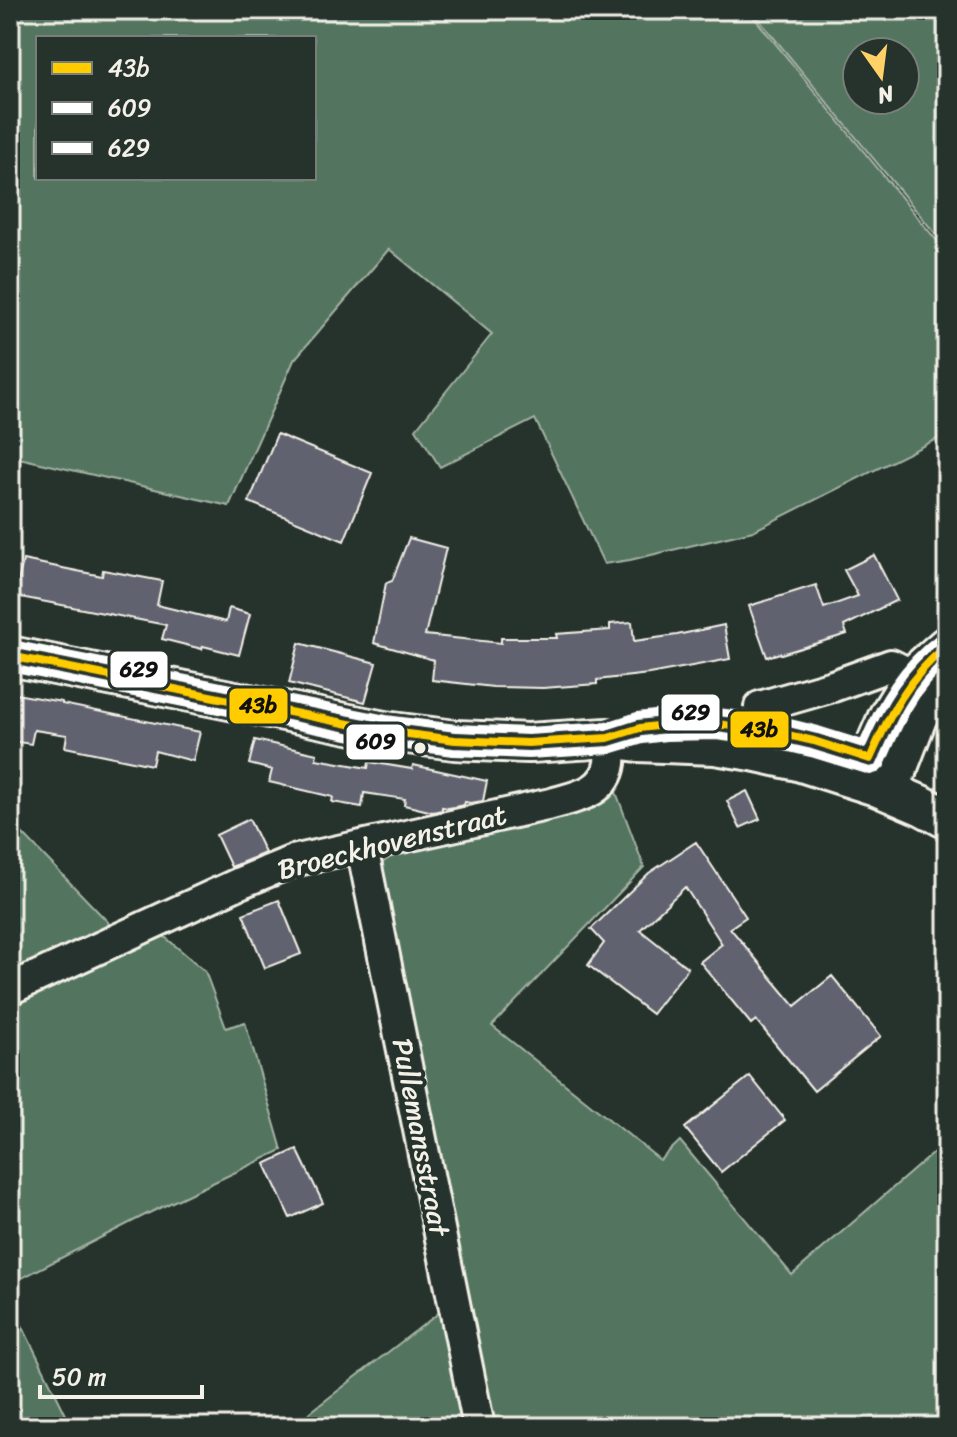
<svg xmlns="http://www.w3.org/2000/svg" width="957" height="1437" font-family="Sriracha,sans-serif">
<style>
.green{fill:#537560;stroke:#a4b3a4;stroke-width:2;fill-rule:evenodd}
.building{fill:#61626f;stroke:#f4f1e8;stroke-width:2}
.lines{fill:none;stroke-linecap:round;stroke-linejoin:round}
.minor-casing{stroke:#f4f1e8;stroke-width:36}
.major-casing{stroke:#f4f1e8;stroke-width:44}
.minor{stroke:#26332d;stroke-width:30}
.major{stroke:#26332d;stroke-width:38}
.bus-1-casing{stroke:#26332d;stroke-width:14}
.bus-2-casing{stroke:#26332d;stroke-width:14}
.bus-3-casing{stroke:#26332d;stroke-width:14}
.bus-1{stroke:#fc0;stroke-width:8}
.bus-2{stroke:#fff;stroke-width:8}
.bus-3{stroke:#fff;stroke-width:8}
.bus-dot{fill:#f4f1e8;stroke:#26332d;stroke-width:3}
.labels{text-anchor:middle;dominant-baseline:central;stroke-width:8;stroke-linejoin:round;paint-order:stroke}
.street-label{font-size:28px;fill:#f4f1e8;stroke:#26332d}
.line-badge{stroke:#26332d;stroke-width:3}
.pale-badge-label{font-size:22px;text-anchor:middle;font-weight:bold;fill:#111}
</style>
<rect width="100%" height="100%" fill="#26332d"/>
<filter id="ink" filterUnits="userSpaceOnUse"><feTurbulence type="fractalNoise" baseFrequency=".0125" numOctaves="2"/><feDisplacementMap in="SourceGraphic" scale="16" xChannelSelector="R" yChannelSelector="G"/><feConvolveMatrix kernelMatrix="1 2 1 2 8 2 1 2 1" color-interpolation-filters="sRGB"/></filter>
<g filter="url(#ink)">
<path class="green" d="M10 10H748L947 253V434L753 531 630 560 604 564 535 419 440 467 416 429 492 334 389 249 294 360 229 506 10 456ZM314 38V178H38V38Z
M751 10H947V248ZM857 52H905V100H857Z
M616 792 644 867 492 1026 660 1160 680 1141 792 1275 947 1141V1427H487L377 885 382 863 398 852 565 811Z
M10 814 18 829 108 922 112 934 10 980Z
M158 931 205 971 226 1028 245 1022 282 1150 147 1214 10 1284V1004Z
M10 1301 72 1427H10Z
M440 1312 462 1427H295V1424Z"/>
<path class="building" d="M277 434 372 473 344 541 249 502Z
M409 538 446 548 425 635 501 643V638H557L556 634 610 630V624L632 622 634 641 677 635 724 625 730 659 649 674 597 680V684L543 688 493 687 432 680 434 660 374 643 386 583 392 581Z
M874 555 897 600 844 626 847 634 781 654 780 653 767 657 749 606 816 585 824 608 858 596 844 570Z
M23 560 102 576 103 570 162 581 157 605 226 622 229 608 250 614 239 655 203 646 202 649 162 639 166 625 15 596Z
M299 643 376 663 365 702 289 683Z
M10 693 62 702V704L200 732 193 761 155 751 152 765 65 747 67 735 34 730 31 744 10 741Z
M255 740 317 754 316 759 368 768 369 762 412 769 413 765 487 781 483 801 470 803 465 802 464 805 449 808 442 807V810L433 812 404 805 405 799 364 793 362 807 332 802 333 797 269 782 272 770 249 764Z
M747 791 760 819 740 828 727 801Z
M249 819 265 853 231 867 216 835Z
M696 842 746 917 730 928 795 1006 832 976 881 1036 814 1091 756 1020 751 1024 700 962 722 944 685 887 640 930 688 968 652 1014 588 965 604 943 591 929 649 873Z
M279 900 301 954 265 968 243 914Z
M750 1076 785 1120 721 1172 685 1128Z
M297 1149 323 1203 290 1218 265 1164Z"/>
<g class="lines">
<defs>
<path id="minor" d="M760 707 833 686 891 665 913 676
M362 847 479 1427
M10 989 242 882 293 861 551 804C575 797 606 793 610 763 611 756 609 746 608 738"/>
<path id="major" d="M10 656 384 731 455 740 528 743 608 738 638 742 715 745 752 751 798 761 876 786 923 806 947 819
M876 786 870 759 888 717 913 676 947 646
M876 786 897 770 917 718 937 680"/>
</defs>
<use href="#minor" class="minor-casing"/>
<use href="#major" class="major-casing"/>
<use href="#minor" class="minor"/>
<use href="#major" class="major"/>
<defs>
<path id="bus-1" d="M10 656 384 731 455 740 528 743 608 738 640 728 665 725 717 724 770 731 814 741 870 759C889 715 909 676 947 646"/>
<path id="bus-2" d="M10 668 382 743 453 752 529 755 610 750 643 740 666 737 716 736 768 743 811 753 870 771 877 769 881 765C897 727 914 687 947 661"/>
<path id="bus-3" d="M12 644 386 719 456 728 528 731 606 726 637 716 664 713 718 712 773 719 818 730 863 744C881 702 903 665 940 637"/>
</defs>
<use href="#bus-1" class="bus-1-casing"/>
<use href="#bus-2" class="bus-2-casing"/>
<use href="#bus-3" class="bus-3-casing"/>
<use href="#bus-1" class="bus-1"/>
<use href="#bus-2" class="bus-2"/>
<use href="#bus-3" class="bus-3"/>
</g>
</g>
<circle class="bus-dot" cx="420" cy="748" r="7"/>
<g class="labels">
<g class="street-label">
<text transform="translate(392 842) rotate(-14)">Broeckhovenstraat</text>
<text transform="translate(421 1137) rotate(79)">Pullemansstraat</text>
</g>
</g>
<g class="line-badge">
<rect x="109" y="650" width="60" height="39" rx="8" fill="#fff"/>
<rect x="228" y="687" width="61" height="38" rx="8" fill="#fc0"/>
<rect x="660" y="693" width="61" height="39" rx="8" fill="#fff"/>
<rect x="729" y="710" width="61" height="39" rx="8" fill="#fc0"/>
<rect x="345" y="723" width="61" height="38" rx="8" fill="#fff"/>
</g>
<g class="pale-badge-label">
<text x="139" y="677">629</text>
<text x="258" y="713">43b</text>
<text x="691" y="720">629</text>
<text x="759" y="737">43b</text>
<text x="376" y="749">609</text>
</g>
<rect width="957" height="1437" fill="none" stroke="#26332d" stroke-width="40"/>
<rect x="20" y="20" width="917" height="1397" fill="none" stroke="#f4f1e8" stroke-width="3" filter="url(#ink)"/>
<rect x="36" y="36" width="280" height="144" fill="#26332d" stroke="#787f78" stroke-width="2"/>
<rect x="52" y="62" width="40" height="12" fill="#ffcc00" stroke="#787f78" stroke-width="2"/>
<text x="108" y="76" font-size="24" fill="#f4f1e8">43b</text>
<rect x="52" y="102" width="40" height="12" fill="#ffffff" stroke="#787f78" stroke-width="2"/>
<text x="108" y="116" font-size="24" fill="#f4f1e8">609</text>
<rect x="52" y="142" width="40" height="12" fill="#ffffff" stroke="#787f78" stroke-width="2"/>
<text x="108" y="156" font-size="24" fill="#f4f1e8">629</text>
<g transform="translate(881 76) rotate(166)"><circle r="38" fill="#26332d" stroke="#787f78" stroke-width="2"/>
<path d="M0-6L14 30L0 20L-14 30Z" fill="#ffd166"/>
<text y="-12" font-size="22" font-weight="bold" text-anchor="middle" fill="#f4f1e8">N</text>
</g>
<path d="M40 1385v12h162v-12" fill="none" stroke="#f4f1e8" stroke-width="4"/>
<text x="52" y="1385" font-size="24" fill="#f4f1e8" stroke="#26332d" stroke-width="6" paint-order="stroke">50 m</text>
</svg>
